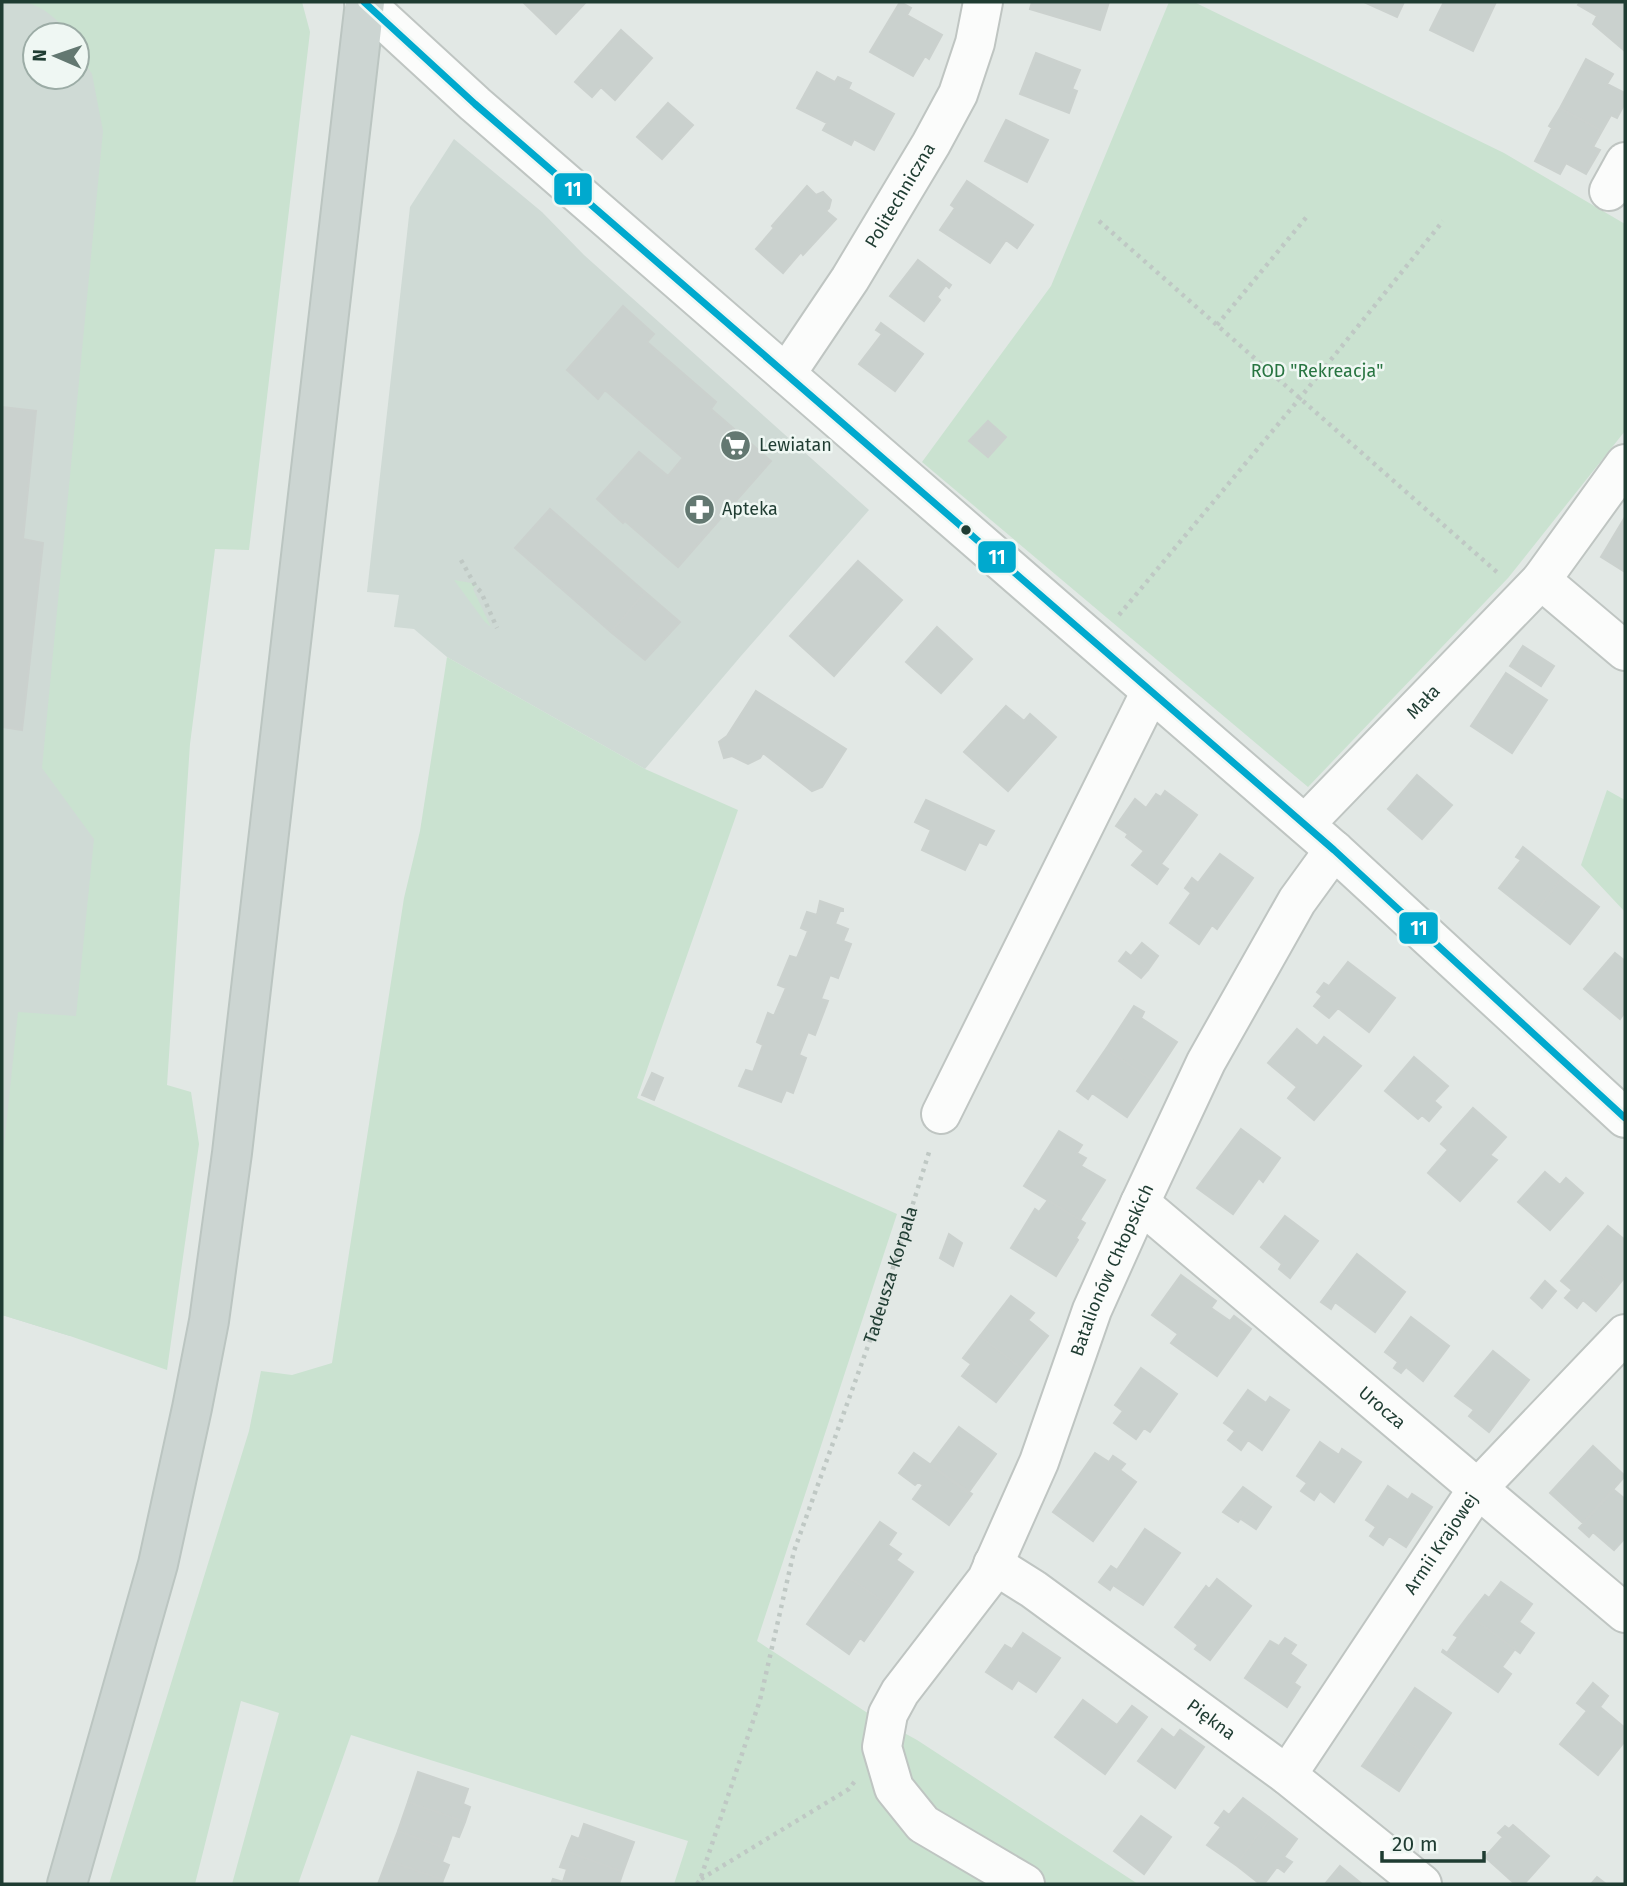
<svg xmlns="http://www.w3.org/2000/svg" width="1627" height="1886" font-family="'Fira Sans',sans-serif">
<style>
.built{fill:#cfdad5;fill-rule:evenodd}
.green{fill:#cae2d0}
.building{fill:#cad1ce;stroke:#cbd1ce;stroke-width:2}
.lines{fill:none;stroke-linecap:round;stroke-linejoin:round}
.minor-casing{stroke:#bfc5c2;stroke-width:42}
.major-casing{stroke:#bbc5c1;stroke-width:42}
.path{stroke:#bfc8c4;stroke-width:4.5;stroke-dasharray:3.5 5;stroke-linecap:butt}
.minor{stroke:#fbfcfb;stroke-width:38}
.major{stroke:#ccd5d2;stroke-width:38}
.bus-1-casing{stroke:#eff7f3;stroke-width:12}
.bus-1{stroke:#00a9ce;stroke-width:7}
.bus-dot{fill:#1f3c32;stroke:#eff7f3;stroke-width:2.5}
.labels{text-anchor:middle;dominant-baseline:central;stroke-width:5;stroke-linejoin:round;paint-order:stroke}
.street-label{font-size:18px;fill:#1f3c32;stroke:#eff7f3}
.park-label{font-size:18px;fill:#287441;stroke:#eff7f3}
.poi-label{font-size:18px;fill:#1f3c32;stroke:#eff7f3;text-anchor:start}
.line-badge{stroke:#eff7f3;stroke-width:2.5}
.badge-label{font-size:19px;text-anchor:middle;font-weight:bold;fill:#fff}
</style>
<rect width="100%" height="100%" fill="#e2e8e5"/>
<path class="built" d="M2 2H56L124 78 133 771 70 1336 2 1315ZM35 35H77V77H35Z
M454 139 542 212 584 255 869 510 741 656 645 769 447 657 414 629 394 627 399 595 367 592 410 207Z"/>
<path class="green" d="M26 2H302L310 32 249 550 215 549 190 744 167 1085 191 1092 199 1144 167 1370 70 1336 2 1315V1166L18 1012 76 1016 94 839 42 768 103 131 92 74 77 50V35H68C58 18 44 8 26 2Z
M1169 2H1194L1504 153 1625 224V431L1508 578 1308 787 922 462 1051 286Z
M454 580 477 584 473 589 491 627 485 622Z
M447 657 645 769 738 810 637 1098 897 1214 757 1641 866 1712 917 1740 1138 1884H674L688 1841 351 1735 298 1884H232L279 1713 241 1701 195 1884H109L249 1431 261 1371 292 1375 332 1363 404 898 420 831Z
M1607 790 1625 800V912L1581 865Z"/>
<path class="building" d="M526 2H586L556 34 524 3Z
M900 2 911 8 907 15 942 35 929 59 925 56 913 76 870 52Z
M1032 2H1109L1100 30 1030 9Z
M1364 2H1404L1397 17Z
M1444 2H1496L1473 51 1430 30Z
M1580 2H1625V51L1593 24 1597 16 1578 5Z
M621 30 652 58 615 100 601 87 592 97 575 82Z
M1036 53 1080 70 1072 89 1077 91 1069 113 1020 94Z
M1586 59 1613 74 1607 84 1625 93V103L1617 118 1611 115 1602 131 1560 108Z
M817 72 835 82 838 77 851 83 848 89 894 114 874 150 854 139 851 145 823 130 827 123 797 108Z
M668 103 693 125 662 159 637 137Z
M1560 108 1602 131 1593 147 1600 150 1586 174 1566 163 1560 174 1535 161 1552 128 1549 126Z
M1006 120 1048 140 1027 182 985 161Z
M967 181 1033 225 1017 248 1006 240 990 263 940 230 955 208 951 205Z
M807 186 816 195 823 192 831 200 829 208 826 211 836 219 803 255 801 252 783 273 756 249 774 228 772 226Z
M918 260 951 285 949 288 946 285 937 297 940 300 924 321 890 296Z
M623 306 654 334 647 342 716 402 711 409 771 461 678 567 625 521 623 523 597 499 639 452 668 476 683 458 605 390 598 399 567 370Z
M881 323 923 354 895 391 859 364 882 334 876 330Z
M2 407 36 411 23 539 43 543 22 730 2 727Z
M988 421 1006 437 988 457 969 441Z
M550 509 645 592 611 632 515 548Z
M1625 517V572L1601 557Z
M858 561 902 600 834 676 790 636Z
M645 592 680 622 645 660 611 632Z
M937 627 972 659 941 693 906 662Z
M1523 646 1554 666 1541 686 1510 666Z
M1506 673 1547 700 1512 753 1471 726Z
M756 691 846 749 822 787 812 791 763 753 760 758 748 764 732 756 724 758 719 742 727 736Z
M1006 706 1024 721 1030 714 1056 737 1008 791 964 752Z
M1417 775 1452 805 1422 839 1388 809Z
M1165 791 1197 815 1161 864 1168 869 1157 884 1132 865 1144 851 1126 837 1128 834 1116 826 1135 799 1146 808 1156 794 1161 797Z
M926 800 994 831 986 845 979 842 965 870 922 850 931 830 915 822Z
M1523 847 1562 878 1533 915 1499 888 1521 860 1516 857Z
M1220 854 1253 878 1217 929 1212 925 1199 944 1170 923 1191 893 1185 888 1192 878 1198 883Z
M1562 878 1599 907 1570 944 1533 915Z
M820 901 843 909V911H840L835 924 848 929 843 941 851 944 838 978 830 975 821 999 828 1001 815 1035 808 1032 799 1055 806 1058 793 1093 786 1090 781 1102 739 1086 746 1070 753 1072 763 1045 757 1042 768 1013 774 1016 786 988 778 985 790 956 797 958 802 946 808 931 801 928 807 912 817 915Z
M1142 943 1158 956 1148 970 1131 956Z
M1126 952 1148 970 1141 978 1119 961Z
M1615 953 1625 961V1012L1620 1019 1584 989Z
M1348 962 1395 998 1369 1032 1338 1008 1329 1018 1314 1006 1322 996 1317 992 1324 983 1329 986Z
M1134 1006 1144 1012 1141 1018 1177 1042 1152 1080 1106 1049Z
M1297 1029 1317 1046 1324 1037 1361 1066 1314 1120 1288 1098 1297 1087 1268 1063Z
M1106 1049 1152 1080 1127 1117 1092 1093 1088 1099 1077 1091Z
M1414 1057 1448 1086 1434 1101 1441 1107 1429 1121 1422 1115 1418 1119 1385 1091Z
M652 1073 663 1078 654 1100 642 1095Z
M1473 1108 1506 1137 1490 1155 1497 1160 1460 1201 1428 1173 1448 1150 1441 1144Z
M1241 1129 1280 1158 1263 1182 1259 1178 1233 1214 1197 1188Z
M1059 1131 1082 1145 1077 1153 1086 1158 1081 1166 1105 1180 1080 1220 1024 1186Z
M1545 1172 1560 1185 1566 1178 1583 1193 1550 1230 1518 1202Z
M1048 1200 1085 1223 1076 1238 1078 1240 1056 1276 1011 1248 1035 1209 1039 1212Z
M1285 1216 1318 1241 1290 1278 1279 1269 1282 1264 1261 1247Z
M1608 1226 1625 1240V1277L1616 1288 1581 1258Z
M949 1234 962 1243 953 1266 940 1258Z
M1357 1254 1405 1292 1375 1332 1335 1302 1331 1309 1321 1302Z
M1581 1258 1616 1288 1596 1311 1583 1300 1577 1308 1565 1298 1572 1290 1561 1281Z
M1181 1275 1216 1301 1211 1308 1230 1321 1234 1316 1251 1329 1217 1376 1171 1343 1178 1334 1152 1315Z
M1545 1281 1556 1291 1542 1308 1531 1298Z
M1011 1296 1034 1313 1028 1320 1048 1336 1022 1369 980 1336Z
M1411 1317 1449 1346 1423 1381 1406 1367 1401 1373 1394 1368 1398 1362 1385 1352Z
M980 1336 1022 1369 996 1402 962 1376 971 1364 963 1358Z
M1493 1351 1529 1380 1489 1432 1469 1416 1474 1410 1455 1396Z
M1141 1368 1177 1394 1150 1432 1144 1428 1136 1439 1114 1423 1123 1411 1115 1405Z
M1248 1390 1266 1403 1270 1397 1289 1410 1262 1450 1248 1440 1241 1450 1228 1440 1235 1431 1224 1423Z
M959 1427 996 1454 968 1493 930 1465Z
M1320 1442 1339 1455 1342 1449 1361 1462 1334 1502 1320 1491 1314 1500 1301 1491 1307 1483 1297 1476Z
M1593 1446 1625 1476 1583 1523 1550 1493Z
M914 1453 972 1494 949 1525 913 1499 923 1485 918 1482 915 1485 899 1473Z
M1095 1453 1109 1462 1113 1456 1125 1464 1120 1470 1136 1482 1093 1541 1053 1512Z
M1388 1486 1408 1500 1412 1494 1432 1507 1406 1547 1389 1536 1383 1545 1370 1536 1376 1527 1366 1520Z
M1243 1487 1257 1497 1238 1522 1223 1512Z
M1614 1490 1625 1499V1538L1614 1550 1593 1532 1589 1537 1579 1528Z
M1257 1497 1271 1507 1256 1529 1241 1519Z
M880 1522 896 1533 888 1545 901 1554 896 1560 913 1572 889 1606 843 1573Z
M1145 1529 1180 1553 1143 1605 1113 1585 1110 1590 1099 1582 1111 1566 1117 1570Z
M843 1573 889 1606 864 1641 860 1638 849 1654 807 1624Z
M1217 1579 1251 1606 1210 1660 1195 1649 1198 1645 1175 1627 1206 1586 1209 1589Z
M1501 1582 1532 1604 1519 1622 1534 1633 1520 1653 1469 1615 1485 1595 1489 1598Z
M1469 1615 1515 1649 1502 1667 1511 1674 1498 1692 1442 1652 1443 1650 1447 1653 1458 1637 1454 1635Z
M1023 1633 1060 1658 1036 1692 1018 1680 1012 1689 986 1672 1005 1645 1012 1649Z
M1285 1638 1296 1645 1290 1654 1306 1665 1294 1683 1300 1687 1287 1707 1245 1678 1270 1641 1279 1646Z
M1593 1683 1608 1696 1600 1707 1625 1728V1741L1598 1775 1560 1744 1587 1711 1577 1703Z
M1415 1688 1451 1713 1424 1753 1387 1729Z
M1083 1700 1117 1725 1132 1706 1147 1717 1105 1774 1055 1737Z
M1162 1729 1174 1738 1180 1730 1204 1747 1175 1788 1138 1761Z
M1387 1729 1424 1753 1399 1791 1362 1766Z
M418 1772 468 1789 463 1804 470 1807 465 1822 408 1802Z
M1243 1798 1270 1818 1236 1865 1207 1845 1221 1827 1215 1823 1224 1811 1229 1815Z
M408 1802 465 1822 459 1837 452 1835 447 1849 398 1831Z
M1141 1816 1171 1837 1144 1874 1114 1851Z
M1270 1818 1297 1839 1284 1857 1292 1862 1284 1872 1277 1867 1264 1884H1260L1236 1865Z
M584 1824 634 1842 623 1872 566 1851 572 1836 579 1839Z
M1513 1825 1549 1856 1524 1884H1515L1485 1857 1503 1837 1498 1833 1505 1826 1509 1829Z
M398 1831 447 1849 442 1862 449 1865 443 1880 387 1860Z
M566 1851 623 1872 619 1884H568L563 1882 567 1869 560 1867Z
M387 1860 443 1880 442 1884H378Z
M1340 1866 1362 1884H1325Z
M1597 1877 1606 1884H1591Z
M553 1879 563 1882 568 1884H551Z"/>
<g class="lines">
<defs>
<g id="minor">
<path d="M364 2 475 104 1334 850 1625 1118"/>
<path d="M1609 191 1625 162"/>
<path id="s2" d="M786 374 850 279 931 144 958 94 975 43 983 2"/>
<path d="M1541 580 1625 651"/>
<path id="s3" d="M1305 824 1541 580 1625 464"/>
<path d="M941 1114 1151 691"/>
<path id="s4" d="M1140 1203 1625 1613"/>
<path id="s5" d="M993 1564 1033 1589 1287 1775 1422 1884"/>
<path id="s6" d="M1287 1775 1478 1488 1625 1334"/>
<path id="s7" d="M1025 1884 923 1824 894 1788 882 1747 888 1714 900 1692 987 1579 1039 1462 1092 1310 1140 1203 1206 1062 1297 901 1334 850"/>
</g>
<path id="major" d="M67 1884 158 1564 192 1408 209 1321 232 1153 365 2"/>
</defs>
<use href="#minor" class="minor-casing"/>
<use href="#major" class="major-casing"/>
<g class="path">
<path d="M1099 221 1498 573"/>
<path d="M1217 325 1309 214"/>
<path d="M461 560 476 587 481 592 497 628"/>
<path d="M1119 615 1300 398 1443 221"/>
<path d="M701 1879 849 1789 855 1781"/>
<path id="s1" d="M697 1884 700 1880 760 1700 794 1551 873 1332 930 1149"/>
</g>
<use href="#minor" class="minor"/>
<use href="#major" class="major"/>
<defs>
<path id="bus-1" d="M364 2 475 104 1334 850 1625 1118"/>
</defs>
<use href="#bus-1" class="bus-1-casing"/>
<use href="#bus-1" class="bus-1"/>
</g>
<defs>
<symbol id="supermarket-disc" viewBox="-11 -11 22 22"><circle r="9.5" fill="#637871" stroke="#eff7f3"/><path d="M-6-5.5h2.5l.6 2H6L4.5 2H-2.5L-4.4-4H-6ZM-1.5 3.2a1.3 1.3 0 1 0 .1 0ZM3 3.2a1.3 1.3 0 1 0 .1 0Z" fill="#fff"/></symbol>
<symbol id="pharmacy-disc" viewBox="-11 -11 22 22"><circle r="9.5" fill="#637871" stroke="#eff7f3"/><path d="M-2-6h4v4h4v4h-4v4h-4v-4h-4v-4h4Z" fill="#fff"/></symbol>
</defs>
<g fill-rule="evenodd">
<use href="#supermarket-disc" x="718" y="428" width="35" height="35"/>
<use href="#pharmacy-disc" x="682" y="492" width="35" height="35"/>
</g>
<circle class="bus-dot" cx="966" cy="530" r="6"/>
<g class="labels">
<g class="street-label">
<text stroke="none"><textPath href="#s2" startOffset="212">Politechniczna</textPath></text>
<text stroke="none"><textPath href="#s3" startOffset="170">Mała</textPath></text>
<text stroke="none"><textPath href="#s7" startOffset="742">Batalionów Chłopskich</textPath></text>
<text stroke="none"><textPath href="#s1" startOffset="640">Tadeusza Korpala</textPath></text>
<text stroke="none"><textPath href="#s4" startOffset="317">Urocza</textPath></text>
<text stroke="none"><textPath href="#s6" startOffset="278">Armii Krajowej</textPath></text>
<text stroke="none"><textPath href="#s5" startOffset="268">Piękna</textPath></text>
</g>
<g class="park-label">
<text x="1317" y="371">ROD "Rekreacja"</text>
</g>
<g class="poi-label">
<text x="759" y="445">Lewiatan</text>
<text x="722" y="509">Apteka</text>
</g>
</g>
<g class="line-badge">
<rect x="553" y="172" width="40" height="34" rx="7" fill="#00a9ce"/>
<rect x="977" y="540" width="40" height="34" rx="7" fill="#00a9ce"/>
<rect x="1398" y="911" width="41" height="34" rx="7" fill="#00a9ce"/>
</g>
<g class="badge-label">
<text x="573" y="196">11</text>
<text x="997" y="564">11</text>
<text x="1419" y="935">11</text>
</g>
<rect width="1627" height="1886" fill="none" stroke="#1f3c32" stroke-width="7"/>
<g transform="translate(56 56) rotate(272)"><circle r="33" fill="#eff7f3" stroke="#9caca6" stroke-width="2"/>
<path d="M0-5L12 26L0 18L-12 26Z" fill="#637871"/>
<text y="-10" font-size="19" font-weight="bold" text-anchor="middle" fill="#1f3c32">N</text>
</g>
<path d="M1382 1851v10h102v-10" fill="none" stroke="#1f3c32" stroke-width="3.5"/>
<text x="1392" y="1851" font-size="21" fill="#1f3c32" stroke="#eff7f3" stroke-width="5" paint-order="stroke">20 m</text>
</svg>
